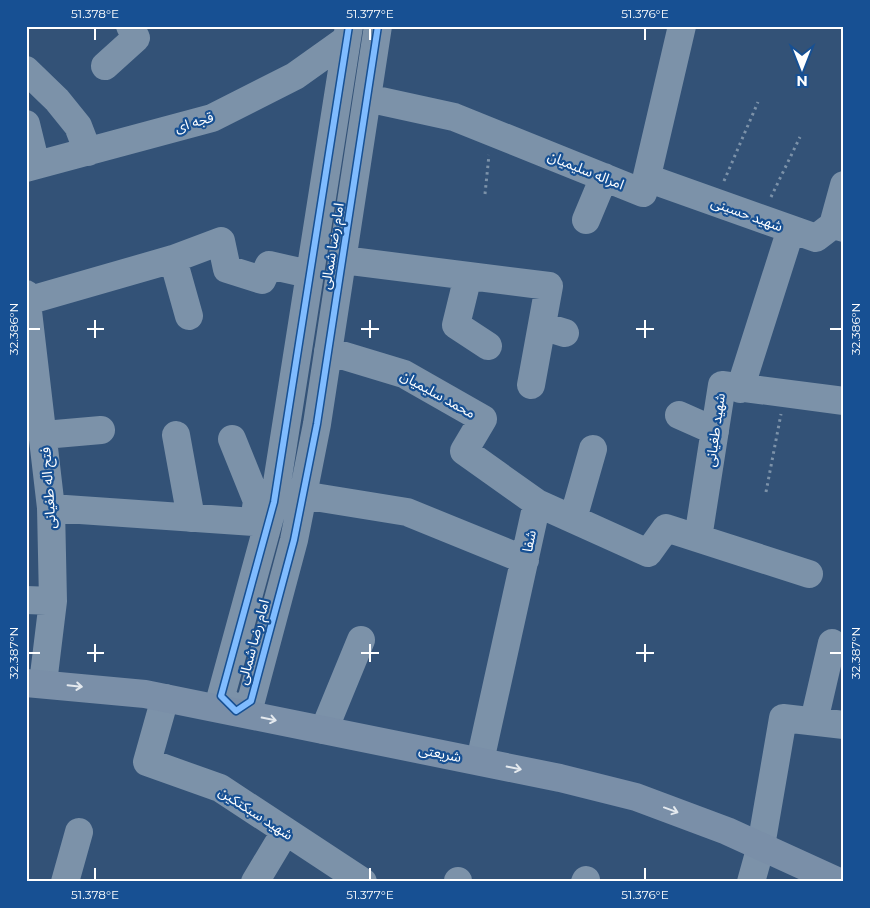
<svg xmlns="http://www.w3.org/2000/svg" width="870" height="908" font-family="Montserrat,'Noto Sans Arabic',sans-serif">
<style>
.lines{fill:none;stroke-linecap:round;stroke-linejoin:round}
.path{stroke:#7c92a9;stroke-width:3;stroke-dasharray:2.5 4;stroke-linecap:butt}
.minor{stroke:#7c92a9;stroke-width:28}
.major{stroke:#7a8fa8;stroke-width:28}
.cycleway-casing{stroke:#175093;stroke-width:9}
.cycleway{stroke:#80bcff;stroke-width:6}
.oneway{stroke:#e4e9ee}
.ticks{fill:none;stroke:#fff;stroke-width:2}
.labels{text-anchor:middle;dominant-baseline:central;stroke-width:4.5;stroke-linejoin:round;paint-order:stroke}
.street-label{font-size:14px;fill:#fff;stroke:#175093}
.neatline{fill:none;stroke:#fff;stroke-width:2}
.ticks-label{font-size:12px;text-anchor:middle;fill:#fff}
</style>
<rect width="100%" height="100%" fill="#335277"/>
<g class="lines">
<path class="path" d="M724 181 758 102
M485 194 489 155
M771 197 800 137
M766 492 781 414"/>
<path class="minor" d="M349 26 274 502 221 696 236 711 251 701 294 540 317 424 378 26
M105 66 136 38 130 26
M26 70 57 100 78 126 88 152
M367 98 454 117 643 193 682 26
M26 124 36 165
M26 168 212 118 295 76 347 39
M647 178 816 238 833 225 844 228
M586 220 604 177
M833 225 844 185
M173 259 189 316
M343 260 549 286 531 385
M468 276 456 325 488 346
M26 294 51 508 53 601 43 683
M27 301 173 259 221 241 227 269 262 280 269 265 309 274
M542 326 565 333
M328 351 404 374 483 419 464 451 537 503 648 553 666 528 809 574
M740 389 791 229
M679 415 715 431
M44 435 101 430
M176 435 191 518
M232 439 257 501
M302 495 407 512 525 560
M51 508 254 522 257 501H268
M573 519 593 449
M698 538 722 385 844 401
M26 600 53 601
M165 698 147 762 220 788 363 882
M814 721 832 643
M324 730 361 640
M480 761 537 503
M65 882 79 832
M255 882 285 832
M458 882V881
M585 882 586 880
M751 882 761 846 783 718 844 725"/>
<path class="major" d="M26 683 145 694 560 778 636 797 727 831 839 882"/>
<defs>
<path id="cycleway" d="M349 26 274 502 221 696 236 711 251 701 294 540 317 424 378 26"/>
</defs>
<use href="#cycleway" class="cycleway-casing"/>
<use href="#cycleway" class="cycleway"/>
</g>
<defs><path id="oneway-shaft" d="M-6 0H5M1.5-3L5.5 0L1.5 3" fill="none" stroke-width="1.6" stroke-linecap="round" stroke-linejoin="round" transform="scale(1.25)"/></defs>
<g class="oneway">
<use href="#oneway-shaft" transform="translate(75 686) rotate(6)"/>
<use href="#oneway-shaft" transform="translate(269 719) rotate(11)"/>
<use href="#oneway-shaft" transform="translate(514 768) rotate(11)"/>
<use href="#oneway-shaft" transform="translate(671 810) rotate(20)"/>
</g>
<path class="ticks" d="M95 28V40M370 28V40M645 28V40M95 320V338M370 320V338M645 320V338M28 329H40M87 329H104M361 329H379M636 329H654M830 329H842M95 644V662M370 644V662M645 644V662M28 653H40M87 653H104M361 653H379M636 653H654M830 653H842M95 868V880M370 868V880M645 868V880"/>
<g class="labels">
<g class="street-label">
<text transform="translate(194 122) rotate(-17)">قجه ای</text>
<text transform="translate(586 170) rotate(22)">امراله سلیمیان</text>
<text transform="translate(747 214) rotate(20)">شهید حسینی</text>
<text transform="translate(332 246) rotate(-81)">امام رضا شمالی</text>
<text transform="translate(438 394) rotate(29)">محمد سلیمیان</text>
<text transform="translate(715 430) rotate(-82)">شهید طغیانی</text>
<text transform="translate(48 488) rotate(-94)">فتح اله طغیانی</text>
<text transform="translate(529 541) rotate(-79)">شفا</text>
<text transform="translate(253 642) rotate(-75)">امام رضا شمالی</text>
<text transform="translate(440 753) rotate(11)">شریعتی</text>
<text transform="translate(256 813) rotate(33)">شهید سبکتکین</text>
</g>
</g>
<rect width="870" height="908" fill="none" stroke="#175093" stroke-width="55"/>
<g transform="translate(802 68) rotate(180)" stroke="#175093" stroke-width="4" paint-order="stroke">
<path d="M0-4L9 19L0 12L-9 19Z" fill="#ffffff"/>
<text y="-8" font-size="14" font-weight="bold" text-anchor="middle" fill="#ffffff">N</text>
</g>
<rect x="28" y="28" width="814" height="852" class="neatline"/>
<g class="ticks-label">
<text x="95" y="18">51.378°E</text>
<text x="370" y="18">51.377°E</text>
<text x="645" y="18">51.376°E</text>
<text transform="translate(856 329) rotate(-90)" y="4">32.386°N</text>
<text transform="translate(14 329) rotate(-90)" y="4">32.386°N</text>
<text transform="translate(856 653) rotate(-90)" y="4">32.387°N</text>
<text transform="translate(14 653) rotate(-90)" y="4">32.387°N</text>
<text x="95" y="899">51.378°E</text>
<text x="370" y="899">51.377°E</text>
<text x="645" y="899">51.376°E</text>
</g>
</svg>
